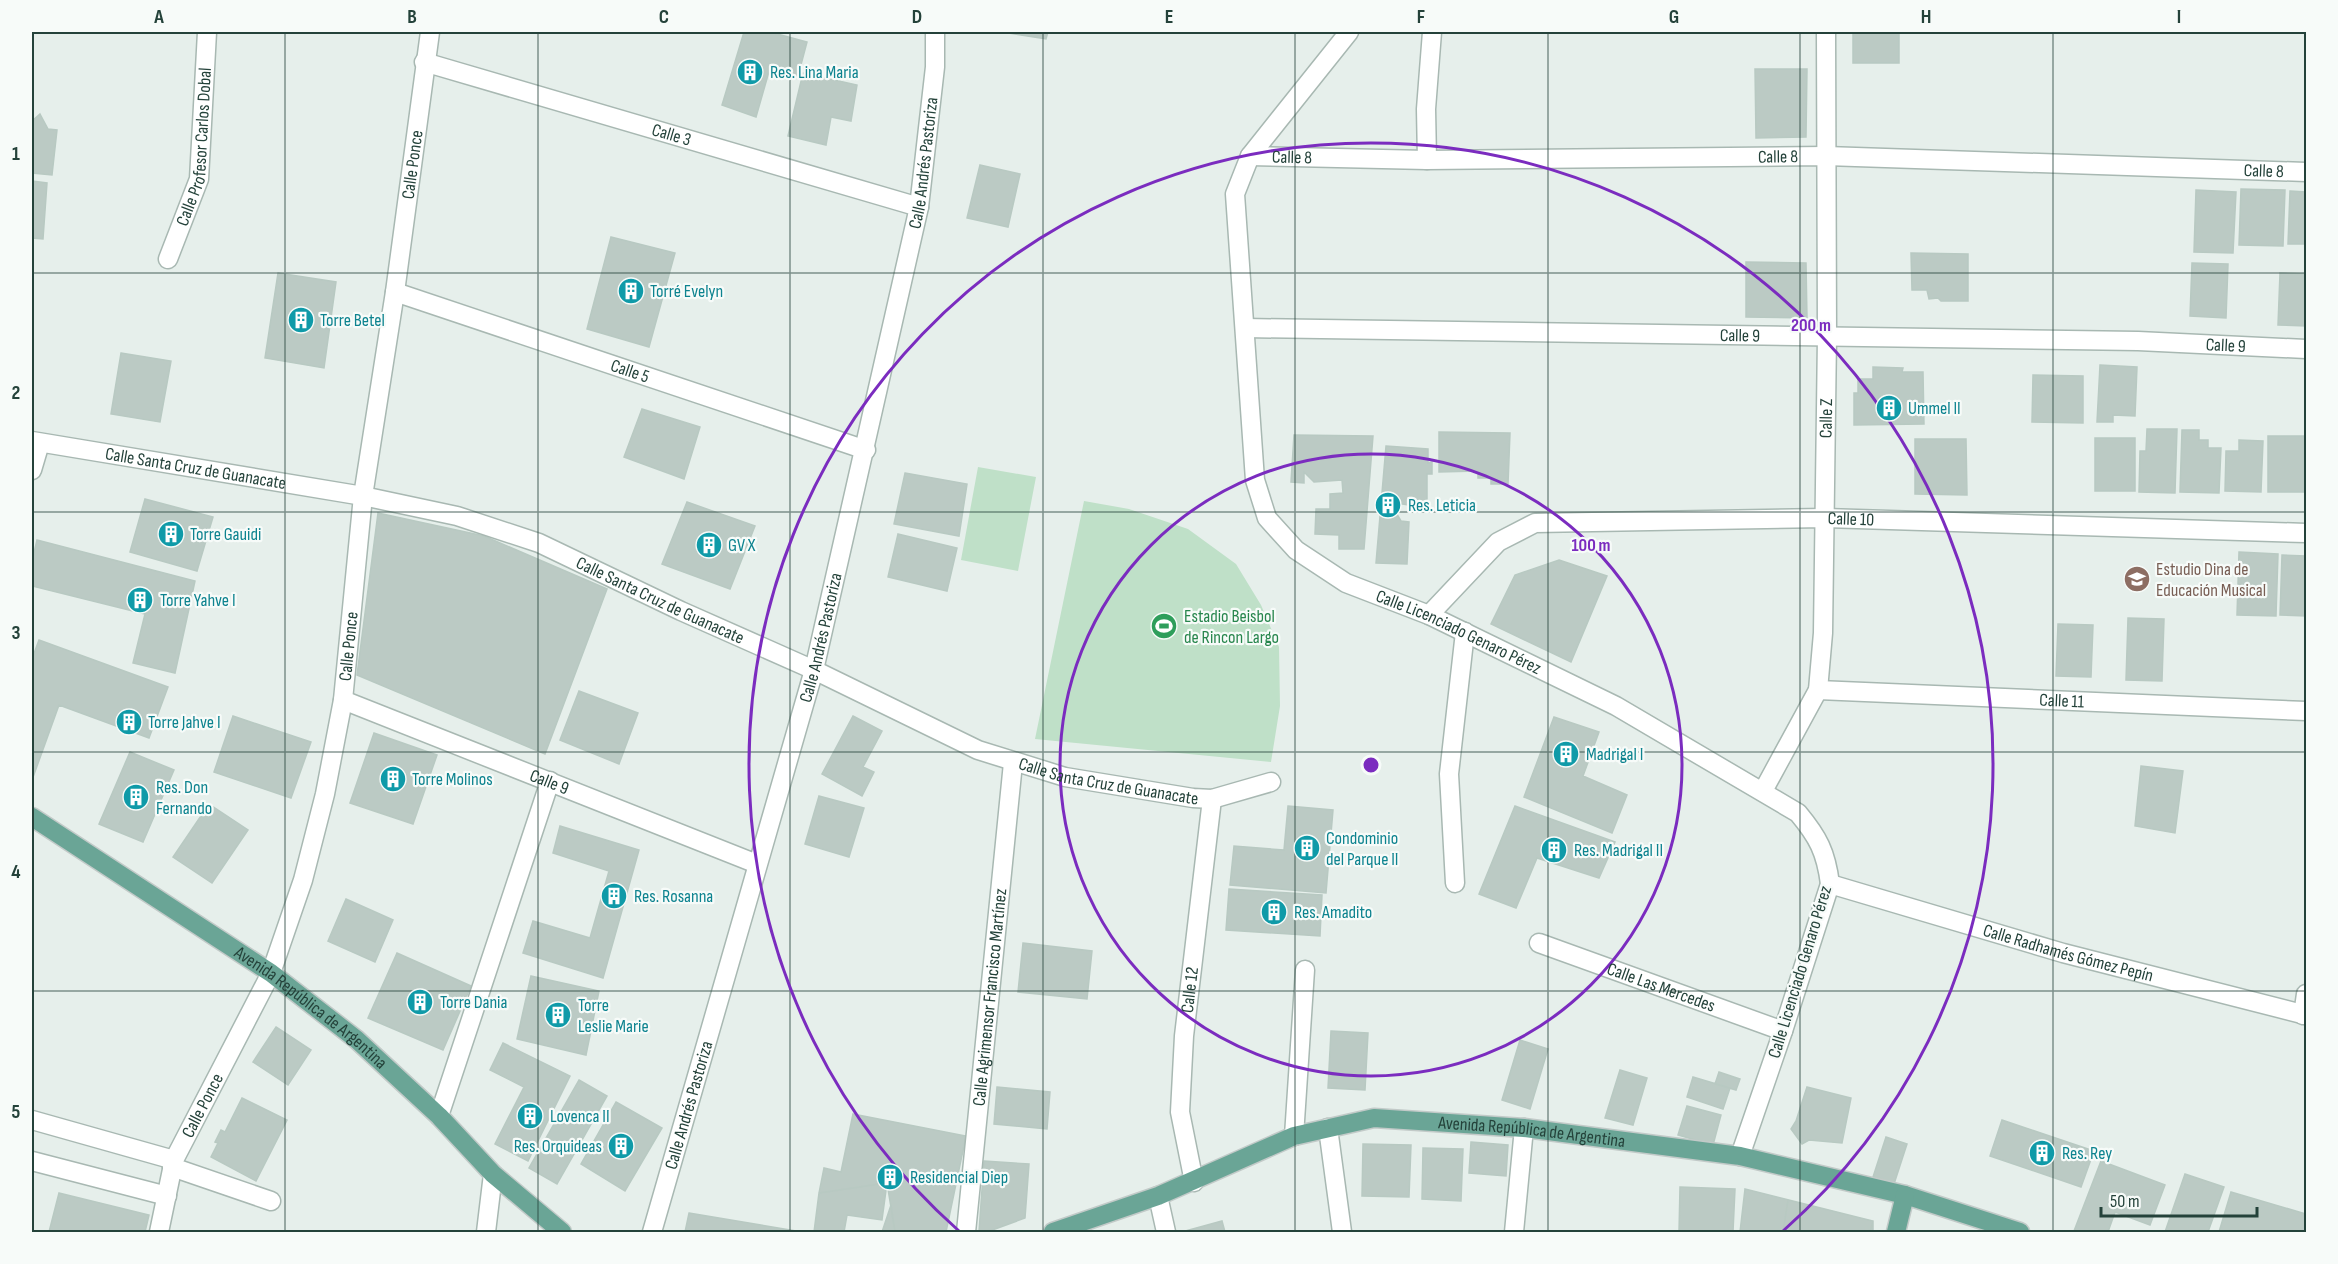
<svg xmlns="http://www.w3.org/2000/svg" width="2338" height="1264" font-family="'Sofia Sans Condensed',sans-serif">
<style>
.green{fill:#bfe0c8}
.building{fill:#bbcac4;stroke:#b8c9c2;stroke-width:1.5}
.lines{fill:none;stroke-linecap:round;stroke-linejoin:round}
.minor-casing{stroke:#a8b8b2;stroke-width:21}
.major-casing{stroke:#c2cac8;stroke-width:21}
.minor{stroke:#fff;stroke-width:18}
.major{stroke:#6aa596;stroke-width:18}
.grid{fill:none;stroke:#24423a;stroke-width:1.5;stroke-opacity:0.55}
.ring{fill:none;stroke:#7b2cbf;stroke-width:3}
.labels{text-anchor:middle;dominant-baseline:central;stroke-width:4.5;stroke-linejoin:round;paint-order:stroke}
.culture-label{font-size:18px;fill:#0d838f;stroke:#f7fbf9;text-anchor:start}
.street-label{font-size:18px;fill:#24423a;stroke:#f7fbf9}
.education-label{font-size:18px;fill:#785e54;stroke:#f7fbf9;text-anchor:start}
.leisure-label{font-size:18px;fill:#27864d;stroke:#f7fbf9;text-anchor:start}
.centre{fill:#7b2cbf;stroke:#f7fbf9;stroke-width:3}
.ring-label{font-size:18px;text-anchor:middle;font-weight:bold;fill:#7b2cbf;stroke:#f7fbf9;stroke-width:4.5;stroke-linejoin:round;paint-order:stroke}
.neatline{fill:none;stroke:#24423a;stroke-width:2}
.grid-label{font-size:20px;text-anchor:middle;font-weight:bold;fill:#24423a}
</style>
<rect width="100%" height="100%" fill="#e6efeb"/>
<path class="green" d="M978 467 1036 477 1018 571 961 560Z
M1084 501 1129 509 1188 529 1236 564 1261 605 1279 647 1280 706 1271 762 1035 739Z"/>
<path class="building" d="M744 32H770L807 42 798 76 770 68 756 117 722 105Z
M1002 32H1048L1046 39Z
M1853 32H1899V63H1853Z
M1755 69H1807L1806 137 1756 138Z
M803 73 857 85 851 121 831 117 826 145 788 136Z
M40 114 48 129 57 130 52 175 32 173V121Z
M980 165 1020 174 1008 227 967 218Z
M32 181 47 183 43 239 32 238Z
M2241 189 2285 190 2283 246 2239 245Z
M2196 190 2236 192 2233 253 2194 252Z
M2290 191 2306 192V244H2288Z
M611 237 675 253 649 347 587 329Z
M1911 253 1968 254V301H1941L1938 298 1929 299 1927 290H1912Z
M1746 262 1806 263 1807 318 1746 317Z
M2192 263 2228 264 2226 318 2190 316Z
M278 273 336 282 324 368 265 358Z
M2280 273 2306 274V326L2278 325Z
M121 353 171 361 160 422 111 414Z
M2100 365 2137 367 2135 416 2113 415V422H2097Z
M1873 367 1903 368 1902 372H1923L1924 424 1854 425V393H1858V379H1873Z
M2033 375 2083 376V423L2032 422Z
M642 409 700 427 684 479 624 457Z
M2147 429H2177L2175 493 2139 492 2140 451H2146Z
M2182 430H2199V440H2208V448H2221L2219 493 2180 492Z
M1439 432 1510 433 1508 484H1491V478H1478V471L1439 472Z
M1294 435 1373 436 1364 549H1339V535L1315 534 1316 509H1330V494L1343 493 1342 480 1314 482 1304 472V483L1291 482Z
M2268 436H2306V492H2268Z
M2095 438H2135V491H2095Z
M1915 439H1966L1967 495 1915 494Z
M2239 440 2263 441 2261 492 2225 491 2226 451H2239Z
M1386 446 1428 449V463L1432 462V474H1427V499L1421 507 1396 503 1395 511 1401 521 1409 522 1407 564 1376 563Z
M905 473 967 484 959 536 894 524Z
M145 499 213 517 197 571 130 552Z
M687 502 755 526 730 589 662 564Z
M378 513 484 536 607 589 545 754 357 675Z
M898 534 957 548 947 591 888 577Z
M37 540 195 581 175 673 133 663 145 614 32 586V561Z
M2239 552 2278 554 2276 616 2237 615Z
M2282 555 2306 556V616L2280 615Z
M1559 560 1607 576 1571 662 1491 624 1515 575Z
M2128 618 2164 619 2162 681 2126 680Z
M2058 624 2093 625 2091 677 2056 676Z
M39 640 168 687 149 738 59 705 32 780V659Z
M579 691 638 713 619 764 560 740Z
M233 716 311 742 291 798 214 772Z
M853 716 882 731 863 767 874 772 862 796 822 774Z
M1554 717 1599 732 1583 776 1627 795 1612 833 1524 797Z
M374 733 437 755 413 824 350 803Z
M130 752 174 770 143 842 99 824Z
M2141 766 2183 771 2175 833 2135 826Z
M819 796 864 808 849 857 805 844Z
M209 804 248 830 212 883 173 857Z
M1288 806 1333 810 1326 893 1230 885 1234 846 1284 850Z
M1515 806 1615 842 1599 878 1537 858 1516 908 1479 894Z
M560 826 639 850 603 978 523 953 533 921 590 938 609 871 553 853Z
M1229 889 1322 895 1320 936 1226 930Z
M346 899 393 920 375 962 328 941Z
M1023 943 1092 951 1087 999 1018 992Z
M397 953 471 986 443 1050 368 1018Z
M531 976 599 991 586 1055 517 1039Z
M276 1027 311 1050 288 1085 253 1062Z
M1331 1031 1368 1033 1365 1090 1328 1088Z
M1520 1040 1548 1049 1530 1109 1502 1100Z
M503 1043 570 1076 528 1161 495 1144 524 1087 490 1070Z
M1620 1070 1647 1078 1633 1125 1605 1118Z
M1719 1072 1740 1079 1736 1090 1715 1084Z
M1693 1077 1730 1088 1723 1109 1687 1097Z
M579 1080 607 1096 557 1184 529 1168Z
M997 1087 1050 1092 1047 1129 994 1124Z
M1807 1087 1851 1098 1842 1143 1809 1140 1802 1144 1791 1129 1796 1121Z
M242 1098 287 1120 256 1181 211 1157 218 1143 215 1142 221 1130 225 1132Z
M616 1102 662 1128 625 1191 581 1164Z
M1687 1106 1721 1115 1713 1145 1678 1135Z
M853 1114 966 1136 946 1232H895L887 1183 819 1193 824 1168 841 1172Z
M2002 1120 2094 1151 2081 1187 1990 1156Z
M1886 1137 1907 1144 1894 1184 1873 1177Z
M1471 1142 1508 1145 1506 1176 1469 1173Z
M1363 1144 1411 1145 1409 1197 1362 1196Z
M1423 1148 1463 1149 1461 1201 1422 1199Z
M984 1161 1029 1164 1025 1218 987 1232H979Z
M2101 1161 2165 1185 2150 1225 2115 1212 2108 1232 2074 1231Z
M2185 1174 2224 1187 2208 1232H2165Z
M887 1183 882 1220 847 1215 844 1232H814L819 1193Z
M1680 1187 1735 1189 1733 1232H1679Z
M1745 1189 1873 1221V1232H1740Z
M2231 1192 2306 1214 2305 1232H2219Z
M59 1193 149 1215 145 1232H49Z
M1788 1200 1873 1221 1870 1232H1783Z
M891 1205 895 1232H882Z
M689 1213 802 1232H685Z
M1222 1221 1225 1232H1185V1231Z"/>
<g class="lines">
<defs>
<g id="minor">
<path id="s1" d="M1349 32 1250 156 1235 194 1255 480 1267 518 1296 550 1346 583 1429 615 1616 706 1798 813C1818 837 1826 852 1830 884L1783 1031 1740 1156"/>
<path id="s2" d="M424 62 919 207"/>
<path id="s3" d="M1250 156 1427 160 1826 156 2306 172"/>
<path d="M1427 160 1426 109 1432 32"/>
<path id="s4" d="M168 259 199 179 207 32"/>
<path id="s5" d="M395 292 866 450"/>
<path id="s6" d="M1245 328 2138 341 2306 349"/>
<path id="s7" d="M32 441 363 496 457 516 539 543 681 611 814 670 978 750 1065 777 1193 798 1212 799 1271 782"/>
<path d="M32 470 40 443"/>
<path id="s8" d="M1429 615 1498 542 1535 523 1825 518 2306 533"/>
<path id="s9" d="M1818 690 2306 711"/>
<path id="s10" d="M343 700 757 864"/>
<path id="s11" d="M1763 791 1818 690 1823 633 1827 336 1826 32"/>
<path d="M1455 883 1449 774 1465 632"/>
<path id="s12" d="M1830 884 2063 953 2306 1015"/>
<path id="s13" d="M1539 943 1783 1031"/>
<path d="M2303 1015 2306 994"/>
<path d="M439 1116 550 781"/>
<path d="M32 1120 174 1160"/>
<path d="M1328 1128 1342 1232"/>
<path d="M1294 1136 1305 970"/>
<path d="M32 1161 167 1196"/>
<path d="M172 1167 271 1201"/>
<path id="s14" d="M1194 1182 1180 1112 1184 1036 1212 799"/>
<path d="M1158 1196 1166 1232"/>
<path id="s15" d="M159 1232 174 1160 271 973 303 880 325 794 343 700 363 496 395 292 430 32"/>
<path d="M486 1232 493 1174"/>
<path id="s16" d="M652 1232 814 670 919 207 935 67V32"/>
<path id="s17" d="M966 1232 1013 763"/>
<path d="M1514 1232 1524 1128"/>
</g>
<g id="major">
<path id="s18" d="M32 817 271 973 356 1039 439 1116 493 1174 562 1232"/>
<path id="s19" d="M1053 1232 1158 1196 1294 1136 1374 1118 1524 1128 1740 1156 1905 1195 2020 1232"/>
<path d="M1896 1232 1905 1195"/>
</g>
</defs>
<use href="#minor" class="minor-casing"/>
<use href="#major" class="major-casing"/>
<use href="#minor" class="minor"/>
<use href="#major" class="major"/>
</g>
<path class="grid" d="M285 32V1232M538 32V1232M790 32V1232M1043 32V1232M1295 32V1232M1548 32V1232M1800 32V1232M2053 32V1232M32 273H2306M32 512H2306M32 752H2306M32 991H2306"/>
<g class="ring">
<circle cx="1371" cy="765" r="311"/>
<path d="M959 1231A622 622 0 1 1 1783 1231"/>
</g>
<defs>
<symbol id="building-disc" viewBox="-11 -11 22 22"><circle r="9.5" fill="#0f9aa8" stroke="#f7fbf9"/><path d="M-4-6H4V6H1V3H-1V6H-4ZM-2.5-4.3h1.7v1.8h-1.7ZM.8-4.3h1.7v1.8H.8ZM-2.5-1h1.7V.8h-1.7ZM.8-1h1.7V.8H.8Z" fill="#fff"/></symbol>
<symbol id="school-disc" viewBox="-11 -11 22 22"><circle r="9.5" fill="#8d6e63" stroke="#f7fbf9"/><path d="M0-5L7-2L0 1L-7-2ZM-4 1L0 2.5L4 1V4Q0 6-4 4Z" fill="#fff"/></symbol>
<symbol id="stadium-disc" viewBox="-11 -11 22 22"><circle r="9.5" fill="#2e9e5b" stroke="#f7fbf9"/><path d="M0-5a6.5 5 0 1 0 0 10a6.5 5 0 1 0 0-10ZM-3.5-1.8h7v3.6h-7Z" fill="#fff"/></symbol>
</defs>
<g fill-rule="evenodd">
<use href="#building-disc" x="735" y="57" width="30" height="30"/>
<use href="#building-disc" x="616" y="276" width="30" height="30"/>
<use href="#building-disc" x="286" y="305" width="30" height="30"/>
<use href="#building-disc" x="1874" y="393" width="30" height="30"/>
<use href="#building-disc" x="1373" y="490" width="30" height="30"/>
<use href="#building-disc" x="156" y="519" width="30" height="30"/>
<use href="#building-disc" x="694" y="530" width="30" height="30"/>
<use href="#school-disc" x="2122" y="564" width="30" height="30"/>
<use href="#building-disc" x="125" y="585" width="30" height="30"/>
<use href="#stadium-disc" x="1149" y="611" width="30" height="30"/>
<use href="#building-disc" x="114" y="707" width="30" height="30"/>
<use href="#building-disc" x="1551" y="739" width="30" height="30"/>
<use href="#building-disc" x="378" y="764" width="30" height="30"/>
<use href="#building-disc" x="121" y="782" width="30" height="30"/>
<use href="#building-disc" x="1292" y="833" width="30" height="30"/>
<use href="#building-disc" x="1539" y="835" width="30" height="30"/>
<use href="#building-disc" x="599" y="881" width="30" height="30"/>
<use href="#building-disc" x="1259" y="897" width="30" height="30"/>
<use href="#building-disc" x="405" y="987" width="30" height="30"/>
<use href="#building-disc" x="543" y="1000" width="30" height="30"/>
<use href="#building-disc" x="515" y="1101" width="30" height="30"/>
<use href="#building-disc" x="606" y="1131" width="30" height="30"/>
<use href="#building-disc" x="2027" y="1138" width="30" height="30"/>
<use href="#building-disc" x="875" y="1162" width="30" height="30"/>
</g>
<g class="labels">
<g class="culture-label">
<text x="770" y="72">Res. Lina Maria</text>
<text x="650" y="291">Torré Evelyn</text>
<text x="320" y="320">Torre Betel</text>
<text x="1908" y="408">Ummel II</text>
<text x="1408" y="505">Res. Leticia</text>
<text x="190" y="534">Torre Gauidi</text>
<text x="728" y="545">GV X</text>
<text x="160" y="600">Torre Yahve I</text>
<text x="148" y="722">Torre Jahve I</text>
<text x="1586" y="754">Madrigal I</text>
<text x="412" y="779">Torre Molinos</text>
<text x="156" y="787">Res. Don<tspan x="156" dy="21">Fernando</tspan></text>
<text x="1326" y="838">Condominio<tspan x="1326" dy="21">del Parque II</tspan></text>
<text x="1574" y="850">Res. Madrigal II</text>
<text x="634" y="896">Res. Rosanna</text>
<text x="1294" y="912">Res. Amadito</text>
<text x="440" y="1002">Torre Dania</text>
<text x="578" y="1005">Torre<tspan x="578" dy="21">Leslie Marie</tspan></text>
<text x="550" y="1116">Lovenca II</text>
<text x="602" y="1146" text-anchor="end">Res. Orquideas</text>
<text x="2062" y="1153">Res. Rey</text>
<text x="910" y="1177">Residencial Diep</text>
</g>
<g class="street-label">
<text stroke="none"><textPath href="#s2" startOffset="258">Calle 3</textPath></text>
<text stroke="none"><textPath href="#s4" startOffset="117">Calle Profesor Carlos Dobal</textPath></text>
<text stroke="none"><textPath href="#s3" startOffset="42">Calle 8</textPath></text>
<text stroke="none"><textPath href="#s3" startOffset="528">Calle 8</textPath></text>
<text stroke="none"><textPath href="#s16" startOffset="1104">Calle Andrés Pastoriza</textPath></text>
<text stroke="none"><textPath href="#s15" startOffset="1107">Calle Ponce</textPath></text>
<text stroke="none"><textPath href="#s3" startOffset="1014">Calle 8</textPath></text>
<text stroke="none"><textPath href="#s6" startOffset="495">Calle 9</textPath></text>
<text stroke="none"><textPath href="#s6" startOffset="981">Calle 9</textPath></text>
<text stroke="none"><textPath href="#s5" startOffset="248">Calle 5</textPath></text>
<text stroke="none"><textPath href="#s11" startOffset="387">Calle Z</textPath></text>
<text stroke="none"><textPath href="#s7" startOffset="166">Calle Santa Cruz de Guanacate</textPath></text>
<text stroke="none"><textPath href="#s8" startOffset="458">Calle 10</textPath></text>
<text stroke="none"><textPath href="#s7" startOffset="652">Calle Santa Cruz de Guanacate</textPath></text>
<text stroke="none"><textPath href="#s1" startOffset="752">Calle Licenciado Genaro Pérez</textPath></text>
<text stroke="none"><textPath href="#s16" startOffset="618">Calle Andrés Pastoriza</textPath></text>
<text stroke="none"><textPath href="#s15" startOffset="621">Calle Ponce</textPath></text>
<text stroke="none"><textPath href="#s9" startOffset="244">Calle 11</textPath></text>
<text stroke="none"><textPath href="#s7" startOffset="1138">Calle Santa Cruz de Guanacate</textPath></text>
<text stroke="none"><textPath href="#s10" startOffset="222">Calle 9</textPath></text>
<text stroke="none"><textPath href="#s12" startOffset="248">Calle Radhamés Gómez Pepín</textPath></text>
<text transform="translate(1800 972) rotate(-73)">Calle Licenciado Genaro Pérez</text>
<text stroke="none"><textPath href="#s13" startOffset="130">Calle Las Mercedes</textPath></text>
<text stroke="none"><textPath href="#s14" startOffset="194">Calle 12</textPath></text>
<text stroke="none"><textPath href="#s17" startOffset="236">Calle Agrimensor Francisco Martínez</textPath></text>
<text stroke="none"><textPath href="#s18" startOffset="338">Avenida República de Argentina</textPath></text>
<text stroke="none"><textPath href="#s16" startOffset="132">Calle Andrés Pastoriza</textPath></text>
<text stroke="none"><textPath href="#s15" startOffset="135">Calle Ponce</textPath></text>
<text stroke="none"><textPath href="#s19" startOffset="500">Avenida República de Argentina</textPath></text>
</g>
<g class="education-label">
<text x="2156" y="569">Estudio Dina de<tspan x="2156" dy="21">Educación Musical</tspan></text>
</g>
<g class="leisure-label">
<text x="1184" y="616">Estadio Beisbol<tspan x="1184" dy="21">de Rincon Largo</tspan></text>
</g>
</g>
<circle cx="1371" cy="765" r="9" class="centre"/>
<g class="ring-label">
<text x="1811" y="331">200 m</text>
<text x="1591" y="551">100 m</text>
</g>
<rect width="2338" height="1264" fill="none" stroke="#f7fbf9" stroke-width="66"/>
<path d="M2101 1207v9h156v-9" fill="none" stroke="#24423a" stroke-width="3"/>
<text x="2110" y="1207" font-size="18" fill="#24423a" stroke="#f7fbf9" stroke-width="4.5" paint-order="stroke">50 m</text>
<rect x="33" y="33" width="2272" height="1198" class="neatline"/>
<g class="grid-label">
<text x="159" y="23">A</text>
<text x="412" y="23">B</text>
<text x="664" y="23">C</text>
<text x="917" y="23">D</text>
<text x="1169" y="23">E</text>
<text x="1421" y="23">F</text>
<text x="1674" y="23">G</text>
<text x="1926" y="23">H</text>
<text x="2179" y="23">I</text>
<text x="16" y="160">1</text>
<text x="16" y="399">2</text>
<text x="16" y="639">3</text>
<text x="16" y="878">4</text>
<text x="16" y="1118">5</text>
</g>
</svg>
